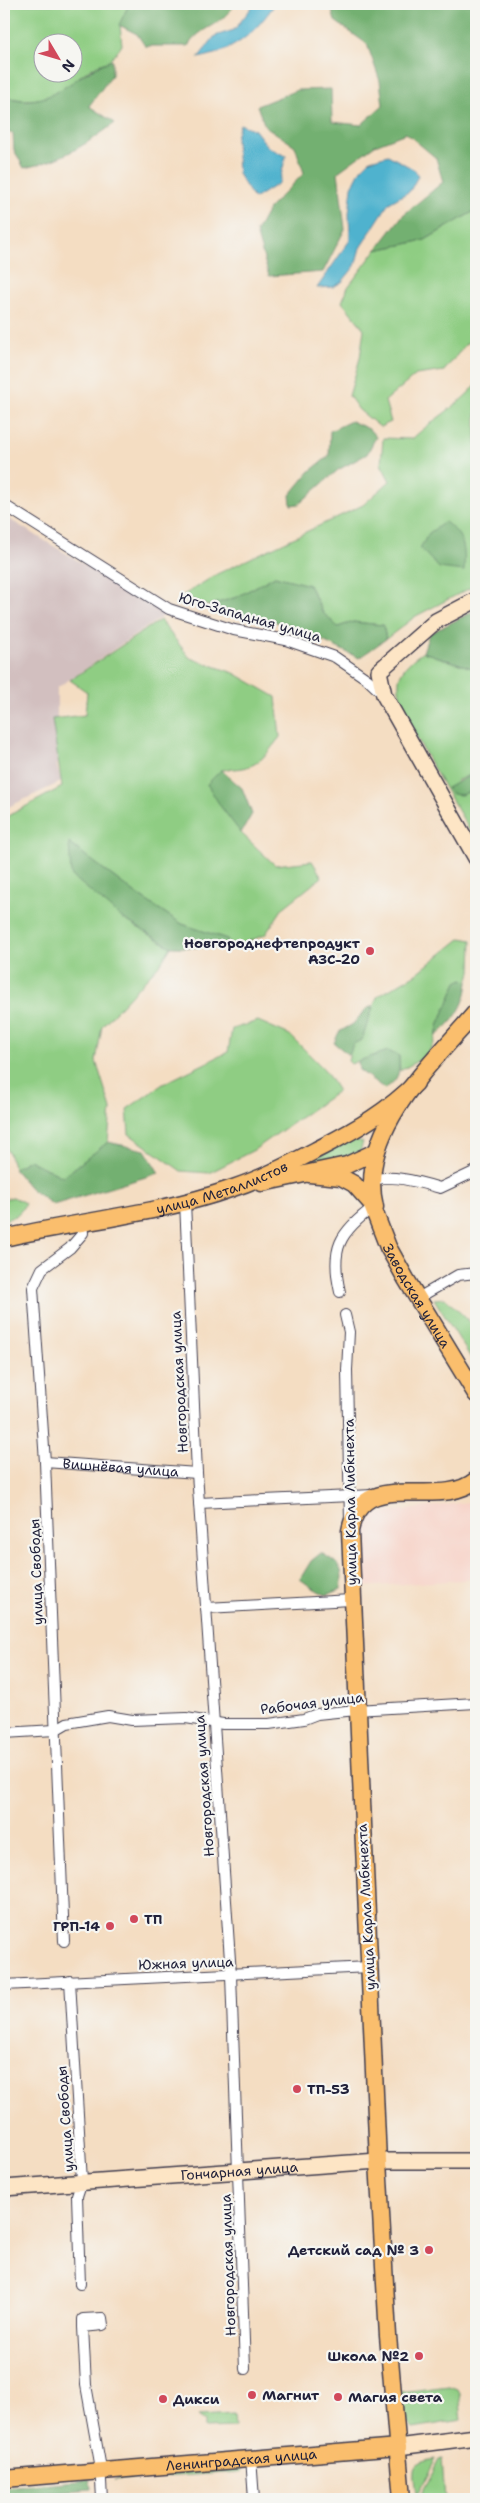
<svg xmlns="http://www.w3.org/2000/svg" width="480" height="2503" font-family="'Shantell Sans',sans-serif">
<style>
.built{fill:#f7d1c6}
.industrial{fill:#d2bfbf}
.green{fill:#8fcd83;stroke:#58785f;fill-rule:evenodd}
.forest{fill:#73b071;stroke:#4a6956}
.water{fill:#4fb2ce;stroke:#386a84}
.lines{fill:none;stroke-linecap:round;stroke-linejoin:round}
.street-casing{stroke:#423e4f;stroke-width:12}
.secondary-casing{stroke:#423e4f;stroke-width:18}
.primary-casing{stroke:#423e4f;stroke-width:19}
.street{stroke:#fff;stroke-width:10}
.secondary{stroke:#fde5c5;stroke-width:15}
.primary{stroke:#fabe6d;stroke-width:16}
.poi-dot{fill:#d1495b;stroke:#f6f6f2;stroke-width:2}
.labels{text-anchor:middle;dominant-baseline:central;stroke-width:4.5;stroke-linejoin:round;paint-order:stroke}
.street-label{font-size:14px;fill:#22223b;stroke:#f6f6f2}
.poi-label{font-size:14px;font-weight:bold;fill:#22223b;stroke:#f6f6f2;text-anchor:start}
</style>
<rect width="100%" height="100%" fill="#f6f6f2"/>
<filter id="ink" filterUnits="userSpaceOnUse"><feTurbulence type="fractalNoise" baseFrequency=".02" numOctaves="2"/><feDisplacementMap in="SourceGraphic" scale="10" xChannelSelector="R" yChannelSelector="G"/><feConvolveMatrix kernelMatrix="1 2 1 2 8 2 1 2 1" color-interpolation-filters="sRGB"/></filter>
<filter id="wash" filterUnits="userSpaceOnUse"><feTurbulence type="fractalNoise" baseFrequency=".0096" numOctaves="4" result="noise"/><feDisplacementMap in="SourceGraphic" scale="20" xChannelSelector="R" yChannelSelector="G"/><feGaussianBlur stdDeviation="1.12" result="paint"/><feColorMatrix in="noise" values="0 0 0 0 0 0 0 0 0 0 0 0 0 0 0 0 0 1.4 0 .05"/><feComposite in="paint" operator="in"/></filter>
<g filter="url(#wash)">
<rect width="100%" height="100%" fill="#f4ddc2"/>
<path class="built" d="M476 1501V1579L362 1587 364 1527 368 1515Z"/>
<path class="industrial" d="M4 516 166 614 57 688V767L61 782 4 809Z"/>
<path class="green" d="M4 4H129L120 25 122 45C108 67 105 59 86 72 76 78 68 88 57 93 41 101 21 102 4 96ZM42 42H72V72H42Z
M476 210V338L466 344 444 371 416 375 385 401 391 422 380 427 359 410 349 396 360 358 364 329 342 302 348 287 376 250 425 240Z
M476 385V585L416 616 386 639 383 625 353 622 338 627 323 613 309 585 275 576 237 597 208 606 182 596 217 574 363 505 390 481 381 464 383 438 412 439C432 420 458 406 476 385Z
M160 620 190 658 234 673 276 697 280 737C258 765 257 768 221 770L207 784 241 833 275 865 312 861 322 877 283 908 265 935 231 948 227 939 182 924 136 894 70 844 122 918 171 947 161 963 102 1026 96 1061 111 1109 108 1142 63 1177 29 1160 14 1169 9 1153 4 1147V818L62 787 52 719 85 715 87 692 70 680Z
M423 652 472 668 476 665V772L456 781 461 795 476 789V843C460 808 393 713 399 680 401 668 414 658 423 652Z
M461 938 472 940 471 972 468 982 463 979 457 983 439 1023 434 1043 426 1056 400 1071 399 1056 358 1061 351 1064 348 1061 352 1044 369 1017 377 997 416 974Z
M258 1021 290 1035 324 1069 338 1091 254 1150 209 1173 181 1171 129 1134 127 1109 163 1084 228 1052 232 1029Z
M351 1139 363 1142 360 1152 288 1173Z
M13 1197 25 1203C21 1214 15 1217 4 1220V1199Z
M445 1298 476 1328V1366L434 1299Z
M449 2386 457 2389 459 2393 462 2420 413 2428C400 2421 402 2405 401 2392Z
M234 2414 235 2427 205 2428V2421L198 2416Z
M436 2459 416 2496C414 2471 407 2464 436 2459Z
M442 2459 445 2499H418L439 2460Z
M242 2468 241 2472 114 2480 125 2476Z"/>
<path class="forest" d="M129 4H235C220 28 201 25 188 46H145L137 34 119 25Z
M330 4H476V210L425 240 376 250 403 215 443 182 436 158 406 133 375 145 338 172 345 229 323 272 269 276 256 232 269 208 304 173 295 146 265 126 257 106 297 90 331 89 332 122 361 125 383 105 380 81 367 44 335 21Z
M112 60V75L89 106 115 123C84 146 62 160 24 168L14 150 13 133H4V96C52 113 71 74 112 60Z
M351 421 369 429 376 437 367 454 338 470 299 504 291 505 290 495 310 471 329 456 330 431Z
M445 522C465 536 465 548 464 571L439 568 420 548 429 533Z
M275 576 309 585 323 613 338 627 353 622 383 625 386 639 359 658 289 625 208 606 237 597Z
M476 610V665L472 668 423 652 429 634Z
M221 770 242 788 252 814 241 833 221 807 207 784Z
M476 772V789L461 795 452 794 447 788Z
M69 843 136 894 182 924 227 939 231 948 171 947 122 918 71 875Z
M463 979 468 982C466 1005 454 1022 436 1036L439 1023 457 982Z
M373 1006 362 1040 353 1044 349 1055 334 1043 339 1032 353 1024 366 1009Z
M388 1051 399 1056C400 1073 399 1079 385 1089L359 1070 358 1061Z
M108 1142 145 1150 159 1173 53 1205 30 1188 14 1169 29 1160 63 1177Z
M321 1553C340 1564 344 1567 341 1589L326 1595 311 1587 300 1579 311 1561Z
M90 2480 91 2489 4 2496V2487Z"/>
<path class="water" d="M251 4H275C255 33 234 52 198 58L215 36 234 30 252 7Z
M240 124 255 130 268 147 286 156 279 183 254 199 238 174 236 137Z
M388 155 415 170 418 176 410 191 389 203 360 248 355 266 342 282 333 287 317 288 350 240 349 213 352 187 361 169 370 160Z"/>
</g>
<g filter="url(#ink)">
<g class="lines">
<defs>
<g id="street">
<path d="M4 505 169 609 234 630 286 640 335 657 367 679 383 694"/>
<path d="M369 1183C383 1171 423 1183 440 1188L476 1171"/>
<path d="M185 1202 197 1473 231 1975 245 2369"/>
<path d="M340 1292C330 1249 339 1232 375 1206"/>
<path d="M418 1298 458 1275 476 1273"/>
<path d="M345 1315 349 1332 347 1370 350 1522"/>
<path id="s1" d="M45 1462 197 1473"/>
<path d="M199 1503 373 1495"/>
<path d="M206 1608 351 1600"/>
<path d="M4 1733 55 1730 67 1723 108 1716 132 1720 186 1718 223 1724H269L304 1719 317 1714 356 1710 476 1703"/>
<path d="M64 1941 45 1462 33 1288 42 1269 70 1248 83 1233 82 1223"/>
<path d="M70 1981 82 2181 77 2196 80 2284"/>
<path d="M4 1985 369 1967"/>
<path d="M83 2327V2319L102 2318 103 2325 83 2327 86 2385 100 2463 102 2499"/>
<path d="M251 2458 254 2499"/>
</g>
<g id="secondary">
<path d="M476 600 436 621 379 671 384 695 476 858"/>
<path id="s2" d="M4 2188 378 2161H476"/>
<path d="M398 2447 476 2437"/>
</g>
<g id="primary">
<path id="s3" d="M309 1174 341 1177 354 1184 371 1203 388 1247 406 1279 476 1394"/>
<path d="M262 1183 347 1165 375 1152"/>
<path d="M375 1207C356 1131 432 1064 476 1012"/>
<path id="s4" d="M4 1238C80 1221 160 1214 233 1188 264 1178 293 1162 322 1147 357 1129 388 1111 416 1083"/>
<path id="s5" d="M4 2479 398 2447"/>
<path d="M402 2499 388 2336 378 2161 350 1531C362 1464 438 1512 476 1480"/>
</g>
</defs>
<use href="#street" class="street-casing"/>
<use href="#secondary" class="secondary-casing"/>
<use href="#primary" class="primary-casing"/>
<use href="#street" class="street"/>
<use href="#secondary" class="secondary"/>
<use href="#primary" class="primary"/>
</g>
</g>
<g class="poi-dot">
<circle cx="370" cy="951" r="5"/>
<circle cx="134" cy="1919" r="5"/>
<circle cx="110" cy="1926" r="5"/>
<circle cx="297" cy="2089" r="5"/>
<circle cx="429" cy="2250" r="5"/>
<circle cx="419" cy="2356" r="5"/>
<circle cx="252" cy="2395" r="5"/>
<circle cx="338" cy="2397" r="5"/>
<circle cx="163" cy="2399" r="5"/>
</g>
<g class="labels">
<g class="street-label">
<text transform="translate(250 617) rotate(16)">Юго-Западная улица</text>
<text stroke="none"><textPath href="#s4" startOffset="224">улица Металлистов</textPath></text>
<text stroke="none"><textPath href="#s3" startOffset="176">Заводская улица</textPath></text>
<text transform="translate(179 1382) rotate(-93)">Новгородская улица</text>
<text stroke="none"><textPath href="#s1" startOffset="76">Вишнёвая улица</textPath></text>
<text transform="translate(350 1502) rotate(-91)">улица Карла Либкнехта</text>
<text transform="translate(36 1572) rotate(-92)">улица Свободы</text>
<text transform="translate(312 1703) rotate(-7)">Рабочая улица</text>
<text transform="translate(204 1786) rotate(-94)">Новгородская улица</text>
<text transform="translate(366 1907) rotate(-93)">улица Карла Либкнехта</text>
<text transform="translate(186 1963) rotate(-2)">Южная улица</text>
<text transform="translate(65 2119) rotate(-94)">улица Свободы</text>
<text stroke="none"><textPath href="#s2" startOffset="236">Гончарная улица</textPath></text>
<text transform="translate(228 2265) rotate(-92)">Новгородская улица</text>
<text stroke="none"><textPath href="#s5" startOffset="238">Ленинградская улица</textPath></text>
</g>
<g class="poi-label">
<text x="360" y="943" text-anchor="end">Новгороднефтепродукт<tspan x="360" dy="16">АЗС-20</tspan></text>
<text x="144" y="1919">ТП</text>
<text x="100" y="1926" text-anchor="end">ГРП-14</text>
<text x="307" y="2089">ТП-53</text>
<text x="419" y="2250" text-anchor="end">Детский сад № 3</text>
<text x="409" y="2356" text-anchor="end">Школа №2</text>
<text x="262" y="2395">Магнит</text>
<text x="348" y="2397">Магия света</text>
<text x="173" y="2399">Дикси</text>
</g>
</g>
<rect width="480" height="2503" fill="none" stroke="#f6f6f2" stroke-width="20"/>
<g transform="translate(58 58) rotate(128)"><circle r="24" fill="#f6f6f2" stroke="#a1a1a9"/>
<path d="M0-4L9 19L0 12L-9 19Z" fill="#d1495b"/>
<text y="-8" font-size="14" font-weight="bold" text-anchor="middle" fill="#22223b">N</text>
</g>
</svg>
